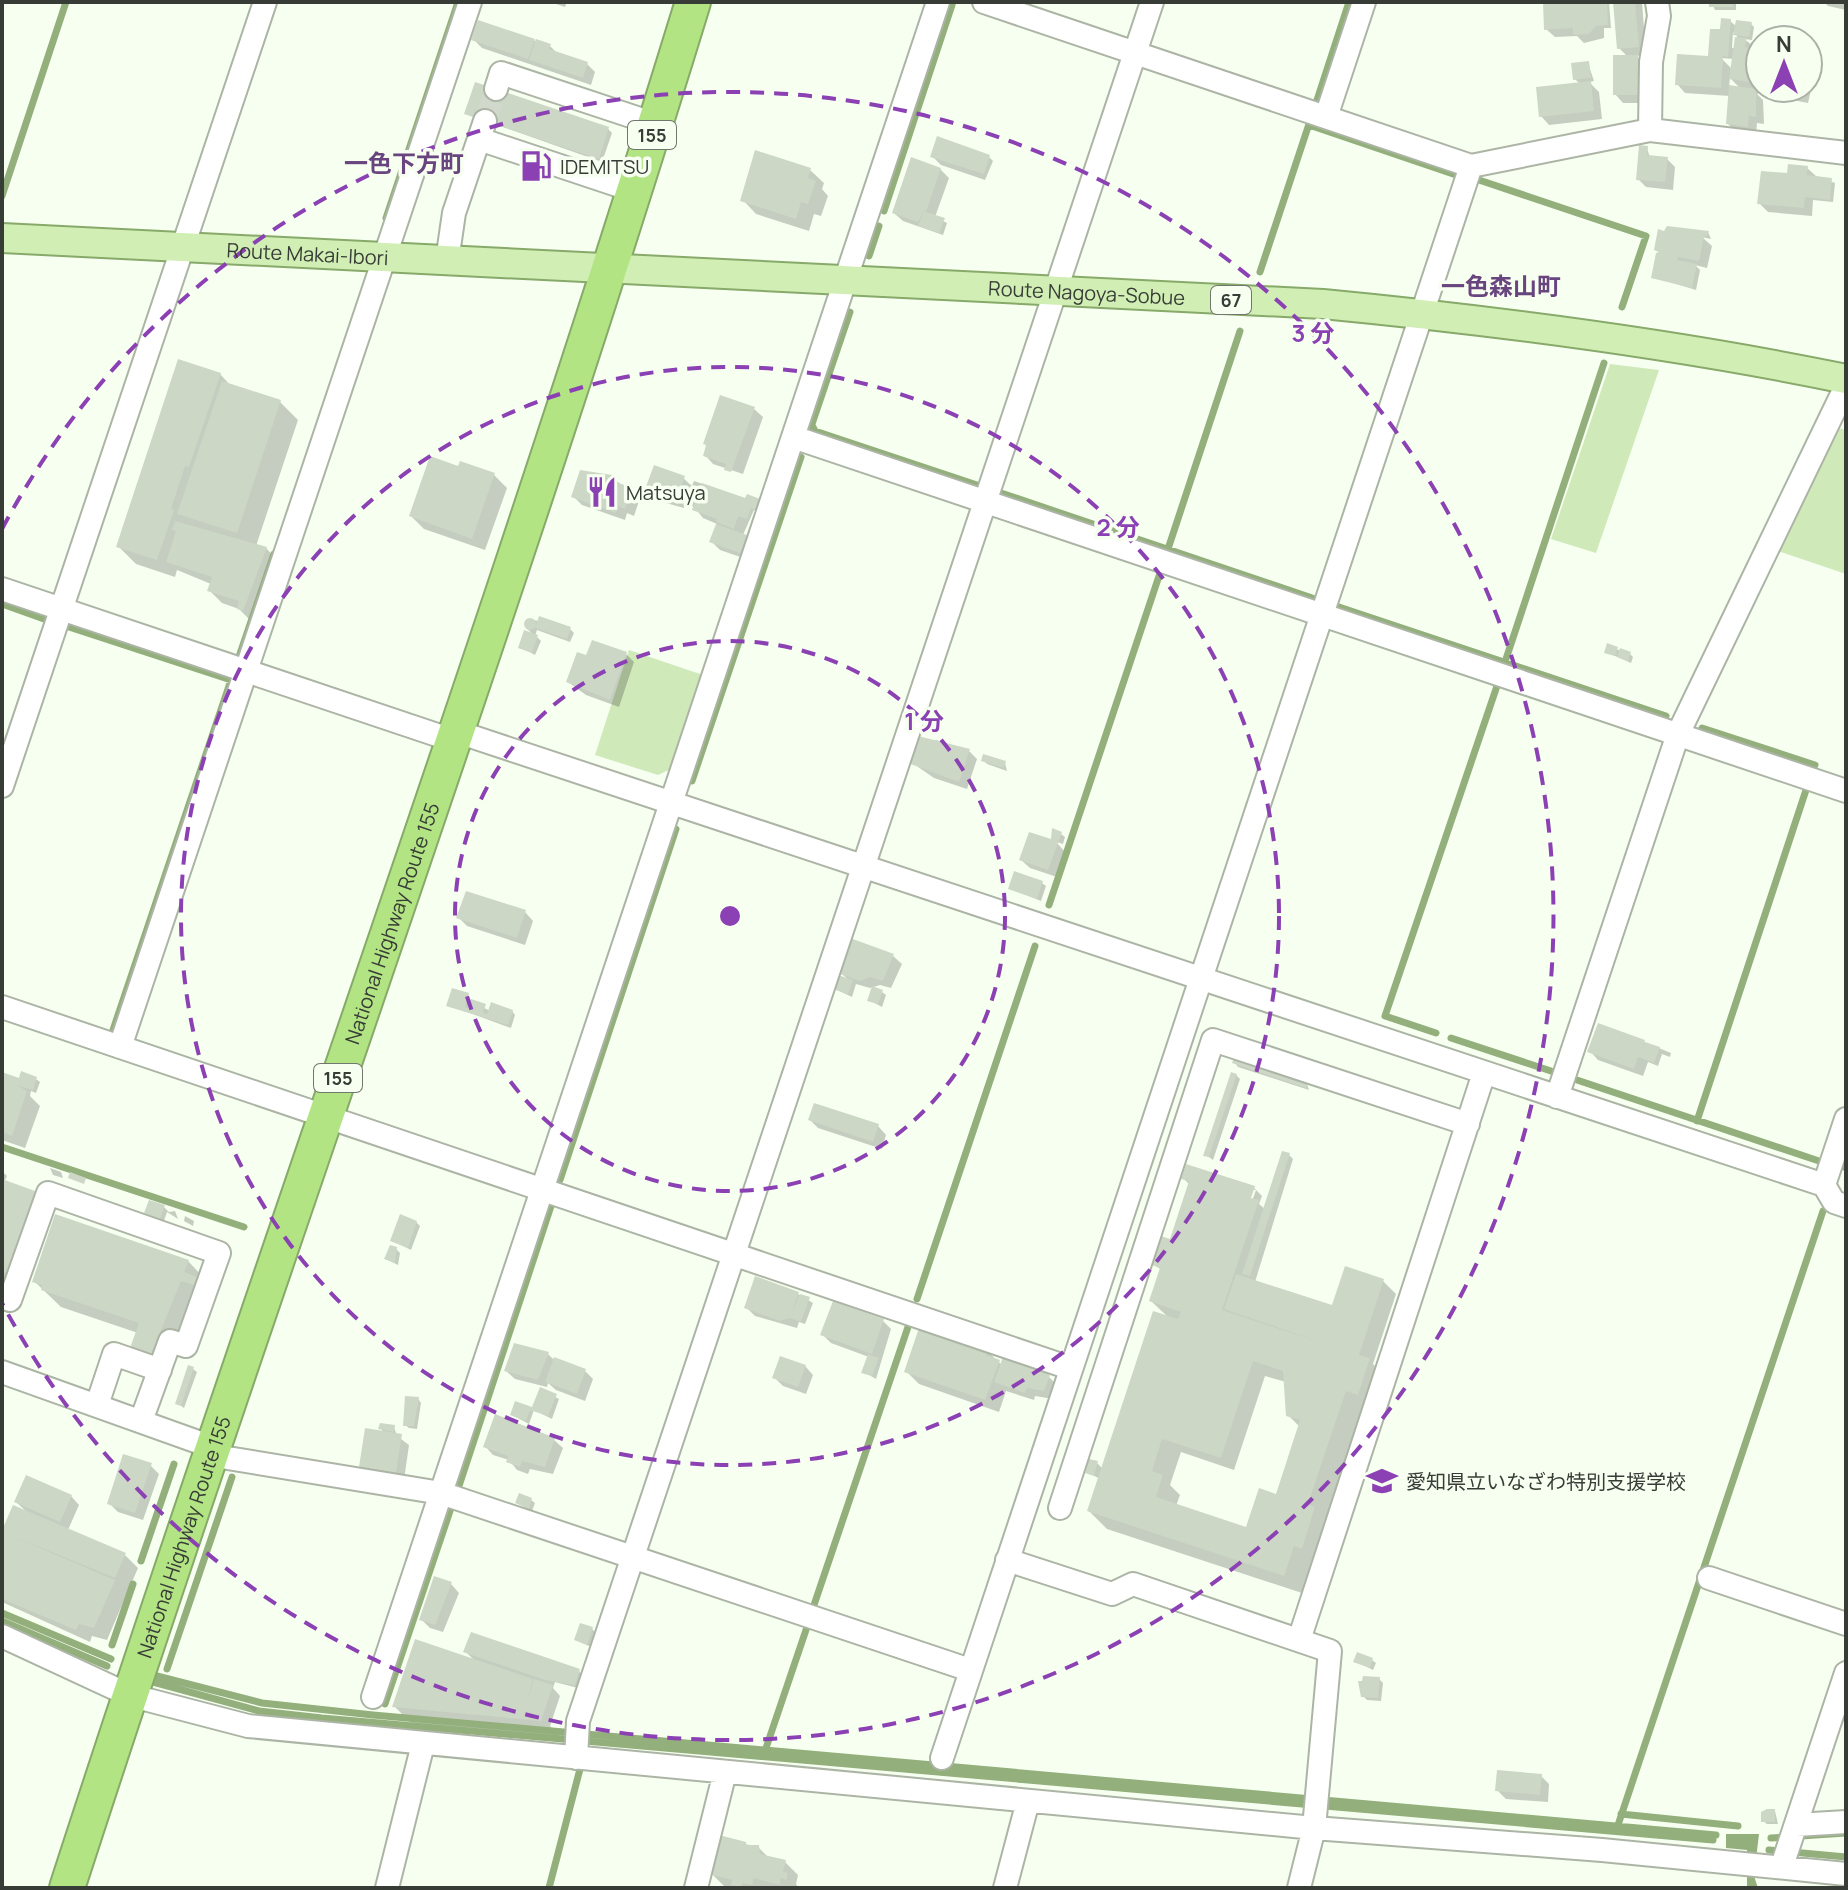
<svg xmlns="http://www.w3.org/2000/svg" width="1848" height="1890" font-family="Manrope,'Noto Sans JP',sans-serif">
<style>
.green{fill:#cfe9b9}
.water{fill:#93af7b}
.shadow{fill:#0003;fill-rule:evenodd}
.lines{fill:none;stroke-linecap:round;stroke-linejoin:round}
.stream{stroke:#93af7b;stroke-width:7}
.building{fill:#cdd7c6;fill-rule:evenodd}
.minor-tunnel{stroke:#d1d8cc;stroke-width:22;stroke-dasharray:22 11;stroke-linecap:butt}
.minor-casing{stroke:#acb5a5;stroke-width:26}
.major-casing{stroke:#87a969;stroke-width:32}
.highway-casing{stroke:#87a969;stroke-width:38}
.minor{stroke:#fff;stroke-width:22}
.major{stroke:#d1efb5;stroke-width:28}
.highway{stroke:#b2e484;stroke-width:34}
.ring{fill:none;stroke:#8b41b3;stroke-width:4;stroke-dasharray:14 10}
.labels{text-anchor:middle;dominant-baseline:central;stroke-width:7;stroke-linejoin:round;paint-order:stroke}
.shield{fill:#f7fff1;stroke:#71766e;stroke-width:2}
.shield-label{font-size:18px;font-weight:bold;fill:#383c36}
.poi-label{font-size:20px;fill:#383c36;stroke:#f7fff1;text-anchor:start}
.street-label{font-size:20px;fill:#383c36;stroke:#f7fff1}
.quarter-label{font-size:24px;font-weight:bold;fill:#69457f;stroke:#f7fff1}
.centre{fill:#8b41b3;stroke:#f7fff1;stroke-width:4}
.ring-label{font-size:24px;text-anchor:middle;font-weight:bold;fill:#8b41b3;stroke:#f7fff1;stroke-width:7;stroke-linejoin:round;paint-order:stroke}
</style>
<rect width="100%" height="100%" fill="#f7fff1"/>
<path class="green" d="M1610 364 1659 370 1596 553 1551 539Z
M1838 428 1846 430V574L1778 551Z
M629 650 703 675 673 768 658 775 595 755Z"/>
<path class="water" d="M1726 1834H1759L1754 1876 1758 1888H1747V1850L1726 1848Z"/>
<path class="shadow" d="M550 2H567L565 7Z
M1545 2H1609L1611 28H1604V38L1584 43 1577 36 1555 37 1546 29Z
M1615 2H1642L1646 55 1636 56 1645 65V103H1623L1615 94 1628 57 1619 48Z
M1711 2H1743V4L1736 3V10H1715Z
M1824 2H1846V10L1828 6Z
M1730 21 1737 27 1751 24 1754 27 1752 40 1744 39 1760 51V88H1808V64L1815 72 1808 103 1777 97 1770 90 1757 94 1763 100 1764 124 1757 123 1756 135 1736 132 1728 124 1730 96 1685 93 1677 84 1715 59 1722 31ZM1733 32 1737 36 1735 48H1732ZM1721 58 1734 59 1732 69ZM1730 78 1741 89 1729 87Z
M480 22 550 46 558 54 587 64 595 72 591 85 482 48 474 40Z
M1588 63 1594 81 1589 82 1599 92 1602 119 1549 125 1541 116 1580 84 1575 79Z
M466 114 608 129 612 133 602 162Z
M1647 148 1650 158 1667 159 1675 167 1673 190 1646 187 1638 179Z
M932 156 989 157 993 161 985 180 941 165Z
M1807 168 1816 176 1835 183 1833 202 1813 200 1812 216 1768 212 1760 204 1789 176Z
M940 169 949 178 935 217 947 223 943 235 903 221 894 213Z
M810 170 824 183 822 189 828 196 821 216 814 214 809 231 756 214 743 200Z
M1708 232 1711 239 1702 237 1712 246 1707 268 1695 265 1700 270 1696 290 1653 277 1663 256 1656 250Z
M220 374 231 386 280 402 298 420 256 546 266 548 279 562 252 622 239 609 222 603 209 590 211 584 177 570 175 577 136 564 118 546Z
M754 409 763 417 743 474 713 464 705 455Z
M460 469 494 475 507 488 485 550 424 529 411 516Z
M611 477 640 498 634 516 627 513 625 520 582 505 573 496Z
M683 478 692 486 694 481 762 504 760 512 754 510 743 535 754 545 749 560 720 550 712 542 717 524 703 518 695 508 686 502 684 508 655 500 646 492ZM692 486 701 492 699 498 690 493Z
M530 619 570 629 574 633 570 642 537 630 535 636 526 628Z
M537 637 541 641 535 655 520 647Z
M1616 649 1630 654 1633 657 1631 663 1606 652Z
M626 654 634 662 619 707 586 695 568 682 584 657Z
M936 740 969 751 977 759 967 789 934 778 911 762Z
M983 760 1005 763 1007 771 987 764Z
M1061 834 1065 837 1063 844 1057 842Z
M1057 843 1065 852 1057 877 1030 868 1021 860Z
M1042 883 1046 886 1041 901 1011 889Z
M525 912 533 921 525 945 467 926 459 918Z
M893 956 902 964 891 988 880 985 870 988 856 984 852 997 835 989 850 981 842 974Z
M882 992 886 995 882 1007 869 1000Z
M468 995 471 1001 490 1011H512L515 1015 511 1028 448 1005Z
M1644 1042 1671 1053 1670 1057 1662 1054 1658 1066 1648 1062 1643 1076 1598 1060 1590 1051Z
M1235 1063 1307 1084 1309 1090 1238 1067Z
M2 1074 20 1082 36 1079 40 1082 36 1093 31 1091 30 1096 40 1106 25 1148 2 1140Z
M1236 1075 1240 1079 1213 1160 1206 1155Z
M810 1120 878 1126 886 1135 882 1149 818 1128Z
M1289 1155 1293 1159 1255 1282 1333 1308 1383 1281 1396 1294 1373 1364 1387 1378 1363 1408 1326 1520 1332 1526 1319 1565 1312 1562 1302 1593 1107 1529 1089 1511 1100 1479 1087 1472 1097 1463 1103 1469 1169 1318 1151 1301 1162 1270 1154 1265 1170 1243 1190 1185 1184 1179 1254 1188 1262 1196 1259 1204 1265 1209ZM1251 1190H1256L1250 1207ZM1265 1376 1286 1382 1288 1415 1300 1427 1277 1496 1247 1529 1176 1506 1180 1495 1170 1485 1181 1452 1234 1470Z
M50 1168 61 1172 63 1178 53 1175Z
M2 1171 7 1176 4 1182 34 1192 52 1210 24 1290 2 1283Z
M164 1207 169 1212 175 1211 178 1219 167 1212 164 1221 147 1213Z
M185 1216 194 1221 193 1226 184 1221Z
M416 1222 420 1226 411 1250 393 1241Z
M396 1249 400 1253 398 1265 386 1259Z
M188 1261 205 1279 203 1284 216 1297 214 1303 199 1297 183 1344 160 1362 141 1356 133 1348 138 1333 61 1307 34 1281Z
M798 1294 813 1303 805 1324 799 1322 797 1328 755 1316 746 1307Z
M883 1321 891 1329 876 1379 864 1372 869 1357 831 1343 822 1334Z
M987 1351 1002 1365 1043 1371 1057 1385 1053 1399 1035 1396 1034 1400 1006 1391 999 1412 919 1384 906 1371Z
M548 1354 554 1360 585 1371 593 1379 585 1401 556 1390 548 1383 547 1387 515 1379 506 1371Z
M805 1366 813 1375 806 1394 783 1386 774 1377Z
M193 1369 197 1372 184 1408 177 1403Z
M541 1390 559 1399 552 1419 534 1410 529 1424 512 1415 530 1409 533 1411Z
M418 1399 421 1403 417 1429 409 1428 405 1425Z
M394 1427 397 1436 409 1445 404 1480 369 1475 361 1466 385 1434 381 1429Z
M554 1440 563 1448 553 1474 530 1469 528 1474 517 1470 509 1460 493 1455 485 1446Z
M150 1465 159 1474 143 1520 118 1512 109 1503Z
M71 1496 79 1505 68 1530 124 1554 138 1568 107 1640 92 1636 90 1642 2 1602V1536L28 1513 16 1502Z
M531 1500 535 1503 532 1511 517 1503Z
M451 1584 459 1593 443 1632 430 1628 421 1619Z
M592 1629 596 1633 591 1647 576 1640Z
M466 1652 579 1671 582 1675 578 1688 555 1682 553 1688 560 1696 550 1726 562 1738 412 1724 394 1706 476 1662Z
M1372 1660 1376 1663 1373 1670 1355 1661Z
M1379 1679 1383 1683 1381 1701 1367 1700 1363 1696Z
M1541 1776 1549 1784 1548 1802 1506 1799 1497 1790Z
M1775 1811 1778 1824H1767L1763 1821Z
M745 1844 758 1847 769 1858 785 1862 798 1875 796 1884 799 1888 725 1887 712 1874Z"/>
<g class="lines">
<path class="stream" d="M1317 100 1349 2
M1309 125 1459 176
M1479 180 1646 236 1622 307
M2 196 66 2
M884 211 952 5
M386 218 458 2
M869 256 879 226
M1260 272 1309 124
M812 425 815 431 977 485
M811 427 850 312
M1001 493 1318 600
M1168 549 1240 331
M2 604 44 619
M1336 606 1666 716
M69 627 231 680 113 1030
M240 654 274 554
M1505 662 1604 363
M1702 728 1815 765
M692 781 801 457
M1049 905 1161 570
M1436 1033 1385 1016 1498 683
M1451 1038 1551 1071
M1574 1079 1822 1162
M1697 1121 1807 787
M2 1147 244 1227
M1844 1167 1846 1161
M560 1180 676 829
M917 1299 1035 946
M459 1486 552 1203
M141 1561 174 1464
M814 1605 909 1324
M2 1613 111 1659
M2 1621 107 1666
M112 1645 133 1584
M167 1669 232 1477
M157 1676 262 1703 373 1715 1716 1835
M153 1682 259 1711 322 1718 1713 1840
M385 1704 451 1508
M766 1748 807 1627
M1621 1814 1738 1826
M1618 1825 1823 1211
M1771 1838 1846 1833
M1769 1850 1846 1857
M549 1888 580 1769"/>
</g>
<path class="building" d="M1543 2H1607L1608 25 1596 26 1589 34 1573 35V28L1544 30Z
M1613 2H1635L1639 47 1617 49Z
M1709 2H1733V7H1709Z
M1721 18 1731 19 1728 57 1723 56 1721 88 1675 85 1677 54 1708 56 1710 29H1720Z
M478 20 535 39 528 59 471 40Z
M1736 20 1752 22 1749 37 1733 35Z
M1735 37 1746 38 1745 47 1760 49V79L1752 77 1751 82 1729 79Z
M536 39 551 44 549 49 588 62 583 78 529 60Z
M1613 55H1638V95H1613Z
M1589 61 1591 78 1573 80 1571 63Z
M1591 81 1594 111 1539 117 1536 87Z
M475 82 609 127 599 159 464 114Z
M1729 85 1756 89V117L1749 116 1748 127 1726 124Z
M937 136 990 155 984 174 930 157Z
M1639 145 1648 146 1647 155 1668 157 1665 182 1636 180Z
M755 150 811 168 808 178 816 181 808 204 801 202 796 219 740 201Z
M911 157 941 168 926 212 945 218 939 233 918 226 924 210 918 222 892 213Z
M1788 164 1808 166 1807 175 1832 178 1830 200 1805 197 1804 208 1757 204 1761 171 1787 173Z
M1667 226 1709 231 1707 236H1704L1699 261 1678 257 1677 260 1697 264 1692 288 1651 278 1656 253 1660 252 1654 250 1658 229 1664 231Z
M178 359 221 373 189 467 185 466 171 509 174 510 157 560 116 547Z
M222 381 281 400 237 533 177 514Z
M720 395 755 407 731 472 724 470 726 464 703 456 706 445 703 444Z
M430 456 458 466 460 461 495 473 472 539 409 516Z
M654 465 685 476 676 501 644 492Z
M580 470 612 475 611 480 632 488 625 509 619 506 616 513 571 497Z
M702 483 745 498 747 494 760 499 756 510 751 508 747 519 738 516 734 529 716 522 717 519 692 510Z
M688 490 697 493 692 506 684 502Z
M175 521 267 547 243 611 237 609 239 601 207 591 212 577 166 562 176 531 172 530Z
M716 524 747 535 740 553 709 542Z
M539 616 571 627 567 639 535 628Z
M524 624a6 6 0 1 1 12 0a6 6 0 1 1-12 0Z
M524 630 538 635 532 653 518 648Z
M592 640 627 652 610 700 566 682 577 652 586 655Z
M1607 643 1618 647 1615 656 1604 653Z
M1620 648 1631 652 1628 661 1617 657Z
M918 736 970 749 959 782 908 763Z
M983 754 1006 761 1004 768 981 761Z
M1052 828 1062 832 1048 870 1019 860 1029 832 1051 839Z
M1014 871 1043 881 1037 899 1008 889Z
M466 891 526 910 517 938 456 918Z
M850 938 894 954 883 981 870 977 860 981 840 974Z
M838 975 853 980 848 994 833 989Z
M872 986 883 990 878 1004 867 1001Z
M452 988 469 993 465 1007 468 1008 471 999 486 1004 483 1013 487 1014 491 1002 513 1010 508 1025 446 1006Z
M1598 1023 1645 1040 1641 1052 1645 1042 1660 1047 1654 1063 1638 1057 1634 1069 1587 1052Z
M1234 1058 1308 1082 1306 1088 1232 1063Z
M21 1071 37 1077 33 1090 16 1085 27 1091 12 1136 2 1132V1072L19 1078Z
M1231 1072 1237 1074 1209 1157 1203 1156Z
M814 1103 879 1124 873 1142 808 1120Z
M1282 1151 1290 1153 1250 1276 1242 1274Z
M1186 1164 1255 1186 1251 1198 1259 1200 1222 1310 1320 1342 1224 1309 1236 1274 1332 1305 1345 1266 1384 1279 1359 1355 1370 1358 1358 1395 1346 1391 1308 1504 1315 1507 1302 1549 1294 1546 1284 1576 1087 1511 1153 1311 1178 1319 1181 1312 1149 1301 1160 1268 1152 1265 1161 1236 1170 1239 1189 1181 1181 1179ZM1253 1361 1283 1371 1286 1416 1300 1420 1276 1494 1259 1488 1246 1527 1156 1497 1163 1475 1152 1471 1162 1439 1221 1458Z
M70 1172 86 1178 84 1184 68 1178Z
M2 1179 35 1191 7 1274 2 1272Z
M149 1200 165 1205 160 1219 144 1213Z
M55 1214 189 1260 184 1272 200 1278 197 1286 181 1281 151 1355 130 1348 139 1323 41 1290 42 1285 32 1282Z
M400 1214 417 1221 408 1248 390 1241Z
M390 1245 397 1247 395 1263 384 1259Z
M755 1276 799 1292 792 1312 800 1294 810 1297 801 1322 790 1318 780 1321 744 1308Z
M833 1301 884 1319 872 1354 820 1335Z
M920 1325 988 1349 986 1355 1000 1360 985 1400 904 1372Z
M514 1343 549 1352 538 1380 504 1371Z
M868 1354 879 1358 872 1376 861 1373Z
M1004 1354 1044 1369 1043 1372 1050 1375 1044 1391 1027 1388 1025 1393 994 1382Z
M780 1356 806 1365 798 1387 772 1378Z
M554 1357 586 1369 577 1394 545 1382Z
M188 1365 194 1367 181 1406 175 1404Z
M540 1387 557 1394 548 1416 530 1410 526 1421 510 1415 515 1401 532 1407Z
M405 1396 419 1397 414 1426H403Z
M495 1414 555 1438 545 1467 522 1461 520 1467 506 1462 508 1456 483 1447Z
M380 1423 395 1425 394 1432 378 1429Z
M365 1428 402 1434 396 1473 359 1467Z
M123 1454 152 1463 135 1513 107 1504Z
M1089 1459 1098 1461 1094 1476 1085 1473Z
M26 1475 72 1495 60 1522 14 1502Z
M519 1493 532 1498 529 1509 515 1503Z
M13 1505 126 1553 115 1578 7 1534 115 1580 94 1628 79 1624 76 1630 2 1599V1530Z
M434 1576 452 1582 435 1625 419 1620Z
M580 1623 593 1627 587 1645 574 1640Z
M471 1632 580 1669 575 1685 545 1680 463 1652Z
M415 1639 533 1679 527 1701 534 1679 553 1685 541 1721 392 1707Z
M1357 1652 1373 1658 1370 1668 1353 1662Z
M1363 1676 1380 1677 1378 1698 1361 1697 1358 1681H1362Z
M1497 1770 1542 1774 1540 1795 1495 1791Z
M1767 1809H1775V1822H1761V1812Z
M719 1835 746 1842V1845H759L760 1854 786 1860 783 1872 788 1873 786 1880 781 1878 780 1885 754 1878 752 1885 743 1883 741 1887 731 1885 732 1880 710 1874Z"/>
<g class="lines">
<path class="minor-tunnel" d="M485 121 496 89"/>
<defs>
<path id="minor" d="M984 2 1471 166 1650 130 1846 153
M496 89 501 73 655 124
M1326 117 1364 2
M1650 130 1651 62 1659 16 1657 2
M479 139 635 191
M447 261 454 213 485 121
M793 437 1846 791
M2 589 452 740
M455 731 1824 1185 1834 1202 1846 1206
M2 786 265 2
M2 1007 1070 1368
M120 1047 470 2
M1557 1097 1678 734 1846 386
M1824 1185 1846 1119
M2 1297 10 1300 48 1193 219 1253 186 1346 170 1341 141 1421
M2 1372 212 1447
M97 1405 114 1354 160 1370
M209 1455 441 1493 970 1670
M1060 1508 1213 1040 1468 1124
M1007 1560 1112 1594 1133 1584 1330 1651 1314 1828 1299 1888
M1709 1578 1846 1624
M2 1636 129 1695 248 1726 1314 1828 1602 1850 1846 1874
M1299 1640 1484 1073
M373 1697 938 2
M576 1758 578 1721 1152 2
M942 1758 1471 166
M1796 1825 1846 1822
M1782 1866 1846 1673
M387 1888 423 1744
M696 1888 725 1772
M1005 1888 1028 1801"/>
<g id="major">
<path id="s1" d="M2 238 1323 304C1499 321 1672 343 1846 379"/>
</g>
<g id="highway">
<path id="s2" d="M67 1888C271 1258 499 635 693 2"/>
</g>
</defs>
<use href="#minor" class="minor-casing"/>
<use href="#major" class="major-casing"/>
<use href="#highway" class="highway-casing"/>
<use href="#minor" class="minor"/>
<use href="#major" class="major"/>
<use href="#highway" class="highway"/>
</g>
<g class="ring">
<circle cx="730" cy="916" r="275"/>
<circle cx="730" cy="916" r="549"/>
<path d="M2 529A824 824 0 1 1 2 1303"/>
</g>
<defs>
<symbol id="fuel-bare" viewBox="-9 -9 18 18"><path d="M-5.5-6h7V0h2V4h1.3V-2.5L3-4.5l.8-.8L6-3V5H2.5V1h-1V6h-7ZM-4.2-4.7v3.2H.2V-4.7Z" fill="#8b41b3" stroke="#f7fff1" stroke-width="2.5" paint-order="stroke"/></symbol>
<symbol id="restaurant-bare" viewBox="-9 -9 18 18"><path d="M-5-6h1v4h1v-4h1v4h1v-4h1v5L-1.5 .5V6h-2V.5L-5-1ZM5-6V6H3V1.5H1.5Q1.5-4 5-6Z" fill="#8b41b3" stroke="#f7fff1" stroke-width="2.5" paint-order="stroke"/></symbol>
<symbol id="school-bare" viewBox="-9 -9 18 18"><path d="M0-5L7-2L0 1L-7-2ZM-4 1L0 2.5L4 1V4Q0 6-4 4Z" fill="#8b41b3" stroke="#f7fff1" stroke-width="2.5" paint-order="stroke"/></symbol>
</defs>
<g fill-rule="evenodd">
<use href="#fuel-bare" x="514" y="144" width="44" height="44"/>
<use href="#restaurant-bare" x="580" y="470" width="44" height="44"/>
<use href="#school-bare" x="1360" y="1459" width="44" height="44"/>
</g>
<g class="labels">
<g class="shield">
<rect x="628" y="121" width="48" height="28" rx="6"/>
<rect x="1211" y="286" width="40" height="28" rx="6"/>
<rect x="314" y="1064" width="48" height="28" rx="6"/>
</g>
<g class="shield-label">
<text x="652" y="135">155</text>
<text x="1231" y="300">67</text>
<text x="338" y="1078">155</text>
</g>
<g class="poi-label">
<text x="560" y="166">IDEMITSU</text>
<text x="626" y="492">Matsuya</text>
<text x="1406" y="1481">愛知県立いなざわ特別支援学校</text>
</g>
<g class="street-label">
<text stroke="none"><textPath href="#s1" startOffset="306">Route Makai-Ibori</textPath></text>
<text stroke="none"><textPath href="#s1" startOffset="1086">Route Nagoya-Sobue</textPath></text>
<text stroke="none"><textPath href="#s2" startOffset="1018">National Highway Route 155</textPath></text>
<text stroke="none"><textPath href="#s2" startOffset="370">National Highway Route 155</textPath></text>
</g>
<g class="quarter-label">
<text x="404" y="162">一色下方町</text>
<text x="1501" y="285">一色森山町</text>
</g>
</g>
<circle cx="730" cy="916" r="12" class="centre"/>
<g class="ring-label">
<text x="1313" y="342">3 分</text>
<text x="1118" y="536">2 分</text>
<text x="924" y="730">1 分</text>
</g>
<rect width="1848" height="1890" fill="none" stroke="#383c36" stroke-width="8"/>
<g transform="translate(1784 64)"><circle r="38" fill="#f7fff1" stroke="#abb1a6" stroke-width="2"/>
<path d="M0-6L14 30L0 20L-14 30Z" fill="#8b41b3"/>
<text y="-12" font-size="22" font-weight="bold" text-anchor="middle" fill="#383c36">N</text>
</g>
</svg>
